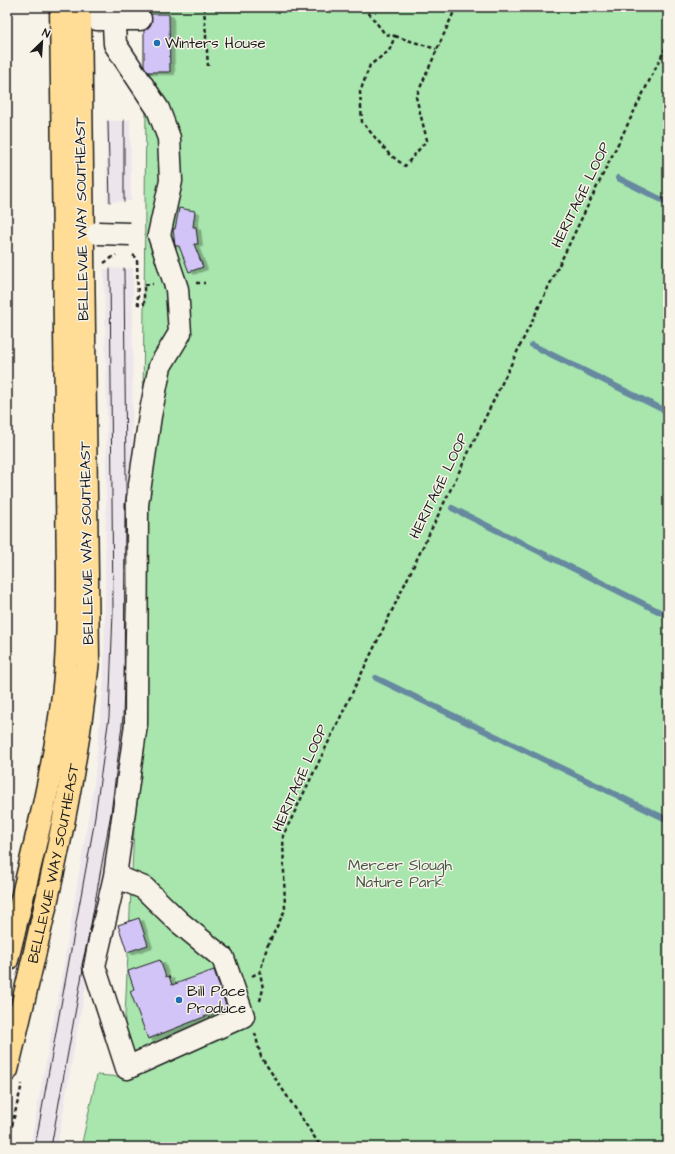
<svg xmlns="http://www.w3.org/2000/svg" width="675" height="1154" font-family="'Architects Daughter',sans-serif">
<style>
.built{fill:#ece5ec}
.green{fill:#a8e6ad;stroke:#628164}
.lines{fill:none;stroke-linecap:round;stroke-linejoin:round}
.stream{stroke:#6689a0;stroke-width:6}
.building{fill:#d2c4f6;stroke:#1c1c1c;filter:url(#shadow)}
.minor-casing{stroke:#1c1c1c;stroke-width:25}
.major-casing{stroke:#1c1c1c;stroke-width:25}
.path{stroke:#1c1c1c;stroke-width:2.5;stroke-dasharray:4 3;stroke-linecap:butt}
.minor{stroke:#f7f3e8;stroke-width:22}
.major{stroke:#ffdd96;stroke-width:22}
.tram{stroke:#1c1c1c;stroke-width:1}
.minor-bridge-casing{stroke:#1c1c1c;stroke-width:25;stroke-linecap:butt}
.minor-bridge{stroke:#f7f3e8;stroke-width:22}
.poi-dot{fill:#1f6fb2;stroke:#f7f3e8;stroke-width:1.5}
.labels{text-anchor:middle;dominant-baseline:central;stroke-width:3;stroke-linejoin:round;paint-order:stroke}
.poi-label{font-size:15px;fill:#1c1c1c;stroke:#f7f3e8;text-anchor:start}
.street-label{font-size:15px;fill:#1c1c1c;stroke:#f7f3e8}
.park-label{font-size:15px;fill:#465948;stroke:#f7f3e8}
</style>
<defs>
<filter id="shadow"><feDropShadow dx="4.5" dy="2.5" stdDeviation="0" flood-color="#0004"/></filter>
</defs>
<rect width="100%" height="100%" fill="#f7f3e8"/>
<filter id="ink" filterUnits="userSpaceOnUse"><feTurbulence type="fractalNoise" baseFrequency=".025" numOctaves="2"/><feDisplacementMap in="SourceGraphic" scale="8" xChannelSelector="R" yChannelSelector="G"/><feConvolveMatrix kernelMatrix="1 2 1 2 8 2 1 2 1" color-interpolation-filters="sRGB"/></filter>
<g filter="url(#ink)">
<path class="built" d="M130 120 131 201 107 202 106 121Z
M133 268 131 684 109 867 77 1032 57 1147H30L62 975 94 784 104 681 107 415 104 269Z"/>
<path class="green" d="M147 7H668V1147H81L97 1075 122 1077 140 706Z"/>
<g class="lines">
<path class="stream" d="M618 178 668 203
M532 345 668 412
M452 508 668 616
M376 678 668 820"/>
</g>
<path class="building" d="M144 14H169L170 72H144Z
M179 208 195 211 193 227H196L198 244H194L203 267 189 272 179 246H175L173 229H175Z
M139 918 148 945 127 952 118 925Z
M160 960 166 977 169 976 172 985 214 970 227 1008 148 1039 130 991 134 989 128 971Z"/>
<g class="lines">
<defs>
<path id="minor" d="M113 7 115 44 158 109 169 138 171 181 159 235 177 289 180 333 160 366 150 416 137 505 136 724 115 876 94 966 127 1068 243 1016 223 958 179 922 144 888 115 876
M97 19H140"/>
<g id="major">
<path d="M7 960C28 872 52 785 63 695 68 655 68 614 68 573L61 7"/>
<path id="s1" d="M7 1070C39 934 74 799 88 660L80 7"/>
</g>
</defs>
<use href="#minor" class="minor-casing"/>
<use href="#major" class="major-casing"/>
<path class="path" d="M204 7 208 66
M364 7 385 34 395 36 389 51 370 65 360 92 362 122 389 154 405 166 427 140 416 97 456 7
M395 36 436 49
M133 255 137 258 138 304H144V285L153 284
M104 263 116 255
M196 283H205
M252 976 260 972
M260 1001 263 989 260 972 267 947 285 910 283 836 606 168 668 43
M255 1033 261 1057 321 1147
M7 1146 22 1084"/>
<use href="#minor" class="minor"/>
<use href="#major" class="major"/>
<path class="tram" d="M108 121 110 202
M124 202V120
M35 1147 93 830 109 717 113 612 110 269
M51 1147 111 813 123 717 127 584 124 268"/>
<defs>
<path id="minor-bridge" d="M98 233 130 234"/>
</defs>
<use href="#minor-bridge" class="minor-bridge-casing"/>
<use href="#minor-bridge" class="minor-bridge"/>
</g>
</g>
<g class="poi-dot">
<circle cx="157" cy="43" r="4"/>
<circle cx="179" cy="1000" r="4"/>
</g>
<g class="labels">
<g class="poi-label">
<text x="165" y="43">Winters House</text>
<text x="187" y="991">Bill Pace<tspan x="187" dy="17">Produce</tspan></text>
</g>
<g class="street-label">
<text transform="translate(581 195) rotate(-64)">HERITAGE LOOP</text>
<text transform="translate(82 219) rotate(-91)">BELLEVUE WAY SOUTHEAST</text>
<text transform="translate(439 486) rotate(-64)">HERITAGE LOOP</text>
<text transform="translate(87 543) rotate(-91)">BELLEVUE WAY SOUTHEAST</text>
<text transform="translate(300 778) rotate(-66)">HERITAGE LOOP</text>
<text stroke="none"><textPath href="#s1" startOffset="212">BELLEVUE WAY SOUTHEAST</textPath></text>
</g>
<g class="park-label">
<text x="400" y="865">Mercer Slough<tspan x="400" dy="17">Nature Park</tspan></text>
</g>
</g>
<rect width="675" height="1154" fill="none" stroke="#f7f3e8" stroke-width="24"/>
<rect x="12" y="12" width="651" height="1130" fill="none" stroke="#1c1c1c" stroke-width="1.5" filter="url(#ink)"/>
<g transform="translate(42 42) rotate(25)" stroke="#f7f3e8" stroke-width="3" paint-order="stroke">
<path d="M0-3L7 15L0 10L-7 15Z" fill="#1c1c1c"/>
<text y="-6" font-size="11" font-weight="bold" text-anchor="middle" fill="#1c1c1c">N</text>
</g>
</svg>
